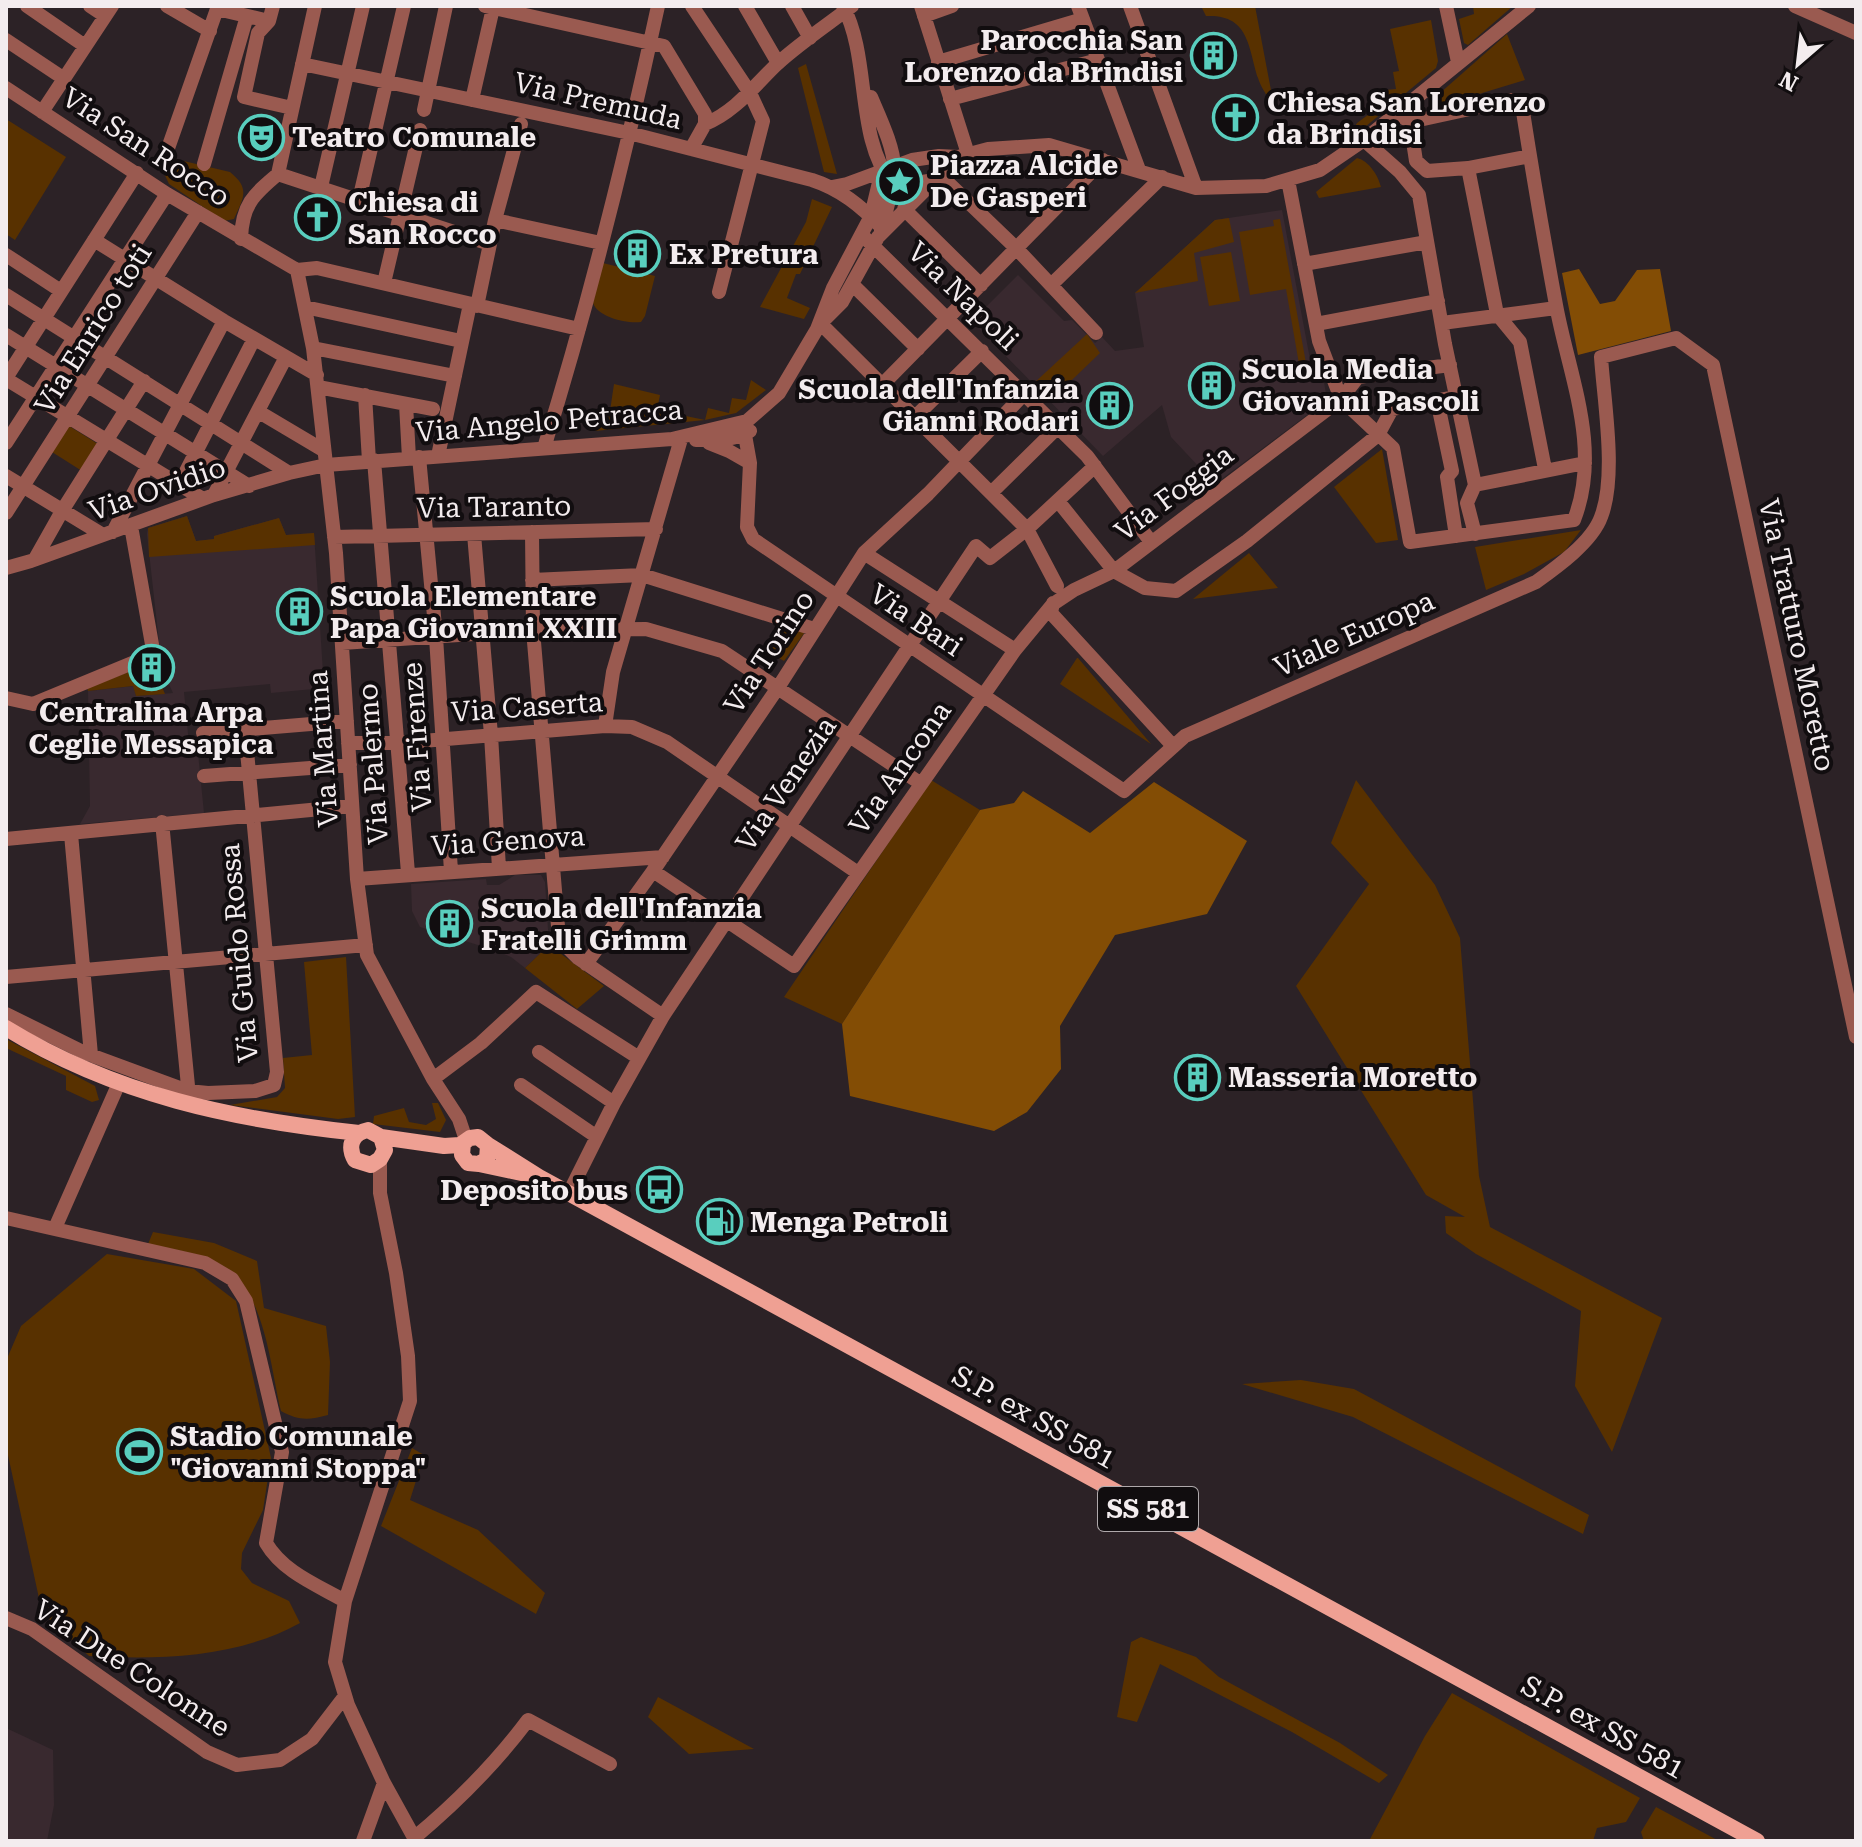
<svg xmlns="http://www.w3.org/2000/svg" width="1862" height="1847" font-family="'Roboto Serif',serif">
<style>
.built{fill:#39292f}
.green{fill:#583100}
.forest{fill:#834d05}
.lines{fill:none;stroke-linecap:round;stroke-linejoin:round}
.minor{stroke:#9a5a50;stroke-width:14}
.major{stroke:#efa093;stroke-width:16}
.labels{text-anchor:middle;dominant-baseline:central;stroke-width:8;stroke-linejoin:round;paint-order:stroke}
.shield{fill:#110d0f;stroke:#afa9ab;stroke-width:2}
.shield-label{font-size:26px;font-weight:bold;fill:#f3ecee}
.poi-label{font-size:28px;font-weight:bold;fill:#f3ecee;stroke:#110d0f;text-anchor:start}
.street-label{font-size:28px;fill:#f3ecee;stroke:#110d0f}
</style>
<rect width="100%" height="100%" fill="#2c2226"/>
<path class="built" d="M1282 210 1310 359 1320 358 1327 400 1215 484 1171 437 1162 405 1103 456 972 321 1018 275 1064 321 1072 320 1095 343 1102 337 1115 351 1144 347 1135 293 1215 220Z
M187 516 196 541 214 539V536L279 518 286 535 314 533 324 688 271 693 270 684 184 692 189 744 197 743 204 813 80 824 90 806 88 691 134 686 136 696 173 693 162 669 147 534 148 528Z
M515 875H541L545 882 549 945 525 968 511 957 494 950 420 927 412 911 411 884 486 879 487 885H499Z
M6 1728 53 1750 54 1805 47 1841H6Z"/>
<path class="green" d="M1205 6H1255L1274 106C1268 97 1261 88 1258 78 1248 46 1249 14 1206 16L1202 8Z
M1473 6H1513L1468 45 1464 43 1459 19 1474 14Z
M1431 20 1438 61 1436 68 1359 132 1354 128 1357 123 1388 100 1386 90 1396 89 1393 72 1399 71 1390 29Z
M1507 34 1525 80 1436 107 1431 101Z
M806 64 837 174 824 172 798 68Z
M6 119 66 157 15 240 6 234Z
M171 158 230 172C251 189 243 198 234 219L224 221 169 184 162 169 164 161Z
M1357 158C1369 161 1378 175 1381 187L1319 198 1316 192Z
M812 199 832 207 800 274H796L787 298 810 308 804 319 760 307 806 222Z
M1229 218 1234 242 1194 253 1198 281 1135 293 1215 220Z
M1280 219 1306 363 1299 364 1286 289 1250 295 1239 232 1274 226 1273 220Z
M1231 252 1240 301 1209 306 1200 257Z
M603 263 655 276 645 316 641 322C626 324 598 317 593 303Z
M1087 334 1100 353 1050 401 1033 384Z
M751 380 766 390 736 413 705 420 595 431 600 409 610 411 614 384 660 395 657 410 705 420 708 408 729 413 732 398 746 400Z
M69 426 98 444 82 471 52 452Z
M1382 449 1398 540 1376 543 1334 487Z
M187 516 196 541 214 539V536L279 518 286 535 314 533 315 545 149 557 148 528Z
M1581 530 1564 552 1524 574 1486 590 1475 547Z
M1249 553 1278 588 1193 599Z
M780 623 805 632 784 661 768 652Z
M1077 658H1078L1151 744 1060 684Z
M139 668 143 675 156 673 165 694 136 696 133 686 88 691 87 688Z
M931 780 980 810 842 1024 784 997Z
M1356 780 1435 885 1460 938 1479 1176 1490 1227 1662 1318 1612 1452 1575 1386 1581 1311 1476 1254 1446 1233 1445 1216 1465 1217 1426 1195 1296 986 1369 884 1331 843Z
M549 945 604 986 577 1009 525 968Z
M346 957 355 1117 338 1119 230 1105 277 1097 285 1088 283 1058 312 1055 304 962Z
M6 1039 95 1086 99 1100 92 1102 66 1090V1076L6 1048Z
M432 1103H438L446 1120 440 1132 373 1124 374 1116 404 1108 409 1122 426 1125 436 1119Z
M153 1232 214 1243 257 1261 264 1308 326 1326 330 1362 328 1415C309 1420 299 1421 281 1411 270 1366 266 1297 226 1268 206 1253 173 1250 148 1244Z
M107 1254 194 1269 236 1301 271 1458 263 1510 242 1553 241 1569 252 1583 289 1601 300 1623C237 1658 159 1660 89 1656L42 1612 6 1446V1361L21 1326Z
M1301 1380 1354 1389 1589 1515 1583 1534 1353 1417 1242 1384Z
M412 1448 424 1455 410 1500 478 1530 545 1593 536 1614 381 1526Z
M1141 1637 1196 1657 1219 1677 1340 1743 1388 1775 1379 1783 1292 1732 1160 1664 1137 1722 1117 1717 1131 1642Z
M1452 1693 1640 1798 1626 1822 1597 1828 1593 1841H1369L1425 1736Z
M658 1697 754 1749 689 1754 648 1717Z
M1656 1807 1719 1841H1644L1641 1832Z"/>
<path class="forest" d="M1579 269 1600 304 1615 301 1637 270 1660 269 1671 331 1578 355 1562 273Z
M1154 782 1247 841 1207 914 1115 935 1060 1026 1061 1069 1027 1112 994 1131 850 1096 842 1024 980 810 1014 803 1023 791 1090 833Z"/>
<g class="lines">
<path class="minor" d="M27 6 85 46
M90 6 105 16
M167 6 210 31
M273 6 269 21 258 33 244 97 292 108
M485 6 664 46 705 114V124L691 149
M692 6 750 93 763 121 719 292
M745 6 778 63
M792 6 810 38
M843 6C871 58 855 138 892 183L911 184 934 180
M921 6 968 154
M1078 6 1139 170
M1130 6 1196 188
M1446 6 1458 62
M1795 6 1856 33
M217 9 269 21
M924 16 952 6
M6 40 63 78
M938 62 1083 19
M302 64 629 133 812 180C840 189 861 206 881 227
M6 88 167 194 297 270
M871 97C879 116 895 149 894 169 893 190 886 211 881 231
M950 99 1098 60
M472 100 493 8
M424 110 446 6
M42 112 112 6
M1410 122 1416 161 1427 171 1468 168 1530 156
M705 124C735 112 755 85 777 64 800 43 827 25 852 6
M1364 140 1400 172 1419 195 1445 344 1475 485 1467 503 1475 534
M166 154 218 6
M204 164 247 16
M1468 168 1497 314 1520 342 1545 469
M278 174 490 244
M278 174 315 6
M940 175 1017 249 1096 333
M1288 180 1319 341 1341 399 1393 448 1410 542 1574 520C1602 448 1569 376 1556 305 1544 240 1533 176 1523 112L1511 100 1410 122 1397 113
M321 187 363 6
M832 187 847 184 912 160 939 156 958 157 988 149 1049 145 1196 188 1266 186 1320 170 1364 140 1529 6
M359 200 404 6
M904 209 981 285
M495 220 601 243
M862 235 1087 456 1151 542
M241 239C242 205 253 195 278 174
M94 240 224 321 317 375
M6 255 61 291
M1304 264 1427 242
M297 270 313 348 336 553 357 879 367 955 433 1079 459 1119 466 1140
M297 270 317 268 579 329
M384 283 420 130
M853 285 918 349
M1051 285 1162 177
M6 295 289 473
M477 306 495 220 521 124
M305 307 461 341
M820 323 1027 529 1057 586
M821 323 842 302 878 237 958 157
M1442 323 1556 308
M1316 324 1438 301
M6 335 249 486
M313 348 455 376
M6 378 137 173
M6 379 203 499
M882 385 1103 160
M318 387 433 409
M365 395 369 461
M1437 400 1452 471 1447 477 1456 536
M406 404 409 458
M259 412 323 450
M915 417 982 351
M747 421 745 435 750 463 747 527 753 539 1124 791 1185 736 1536 582C1557 567 1592 542 1601 517 1617 476 1604 402 1601 357L1676 338 1713 365 1856 1037
M696 440C713 440 735 441 750 431
M6 443 167 194
M709 443 729 451 750 463
M544 448C589 303 626 154 658 6
M438 456 470 304
M419 457 436 637 451 871
M374 460 408 873
M6 476 103 535
M179 485 254 339
M1475 485 1585 463
M991 493 1058 427
M214 495 286 357
M1058 501 1114 571 1145 588 1176 591 1247 541 1378 435 1392 409 1456 397
M6 513 198 212
M113 532 224 321
M532 532 533 630 558 926 568 948 578 958 663 1016
M474 534 491 735 499 868
M334 537 656 529
M864 553 1015 650
M35 559 62 511 144 381
M6 568 31 561 214 495 289 473 326 465 672 439 747 421 779 393 817 329 833 288 871 216 882 170
M532 580 642 575 814 629
M1053 603 1051 613 1173 746
M342 643 533 630 646 629 722 651 920 783
M6 698 33 704 142 659 153 650 131 526
M605 726 613 672 681 439
M203 733 347 721
M348 743H398L605 726 632 727 667 742 858 873
M204 776 350 765
M162 822 189 1096
M71 834 91 1055
M6 839 352 806
M653 871 794 966 1015 650 1053 604 1074 590 1114 571 1341 399 1358 377 1450 365
M357 879 663 857
M586 964 653 871 779 686 864 553 928 494 1025 393
M6 977 366 945
M6 1014 85 1053 188 1091 208 1093 255 1091 274 1085 277 1072 245 730
M539 1052 614 1103
M433 1079 481 1043 536 992 639 1058
M521 1085 597 1137
M380 1159V1193L396 1273 408 1356 410 1401 345 1601 335 1662 348 1705 384 1783 416 1841
M569 1193 614 1103 663 1016 976 546 990 558 1027 529 1095 466
M6 1218 205 1263 232 1279 246 1301 282 1452 266 1543C283 1572 317 1585 345 1601
M55 1228 119 1083
M6 1618 32 1629 207 1752 237 1765 280 1760 312 1739 345 1696
M414 1838C456 1803 495 1764 528 1720L610 1764
M363 1841 384 1783"/>
<path class="major" d="M6 1028C115 1095 234 1120 359 1133
M381 1137 385 1150 380 1159 371 1165 355 1160C347 1146 352 1133 368 1130L381 1137 444 1146 460 1145 470 1138 478 1137 488 1145 487 1159 479 1164 468 1163 462 1155 463 1143
M488 1145 539 1177 1757 1841
M479 1164 526 1174"/>
</g>
<defs>
<symbol id="building-ring" viewBox="-11 -11 22 22"><circle r="9.5" fill="#110d0f" stroke="#59cebe" stroke-width="1.5"/><path d="M-4-6H4V6H1V3H-1V6H-4ZM-2.5-4.3h1.7v1.8h-1.7ZM.8-4.3h1.7v1.8H.8ZM-2.5-1h1.7V.8h-1.7ZM.8-1h1.7V.8H.8Z" fill="#59cebe"/></symbol>
<symbol id="church-ring" viewBox="-11 -11 22 22"><circle r="9.5" fill="#110d0f" stroke="#59cebe" stroke-width="1.5"/><path d="M-1.2-6h2.4v3.5h3.3v2.4h-3.3V6h-2.4V-.1h-3.3v-2.4h3.3Z" fill="#59cebe"/></symbol>
<symbol id="theatre-ring" viewBox="-11 -11 22 22"><circle r="9.5" fill="#110d0f" stroke="#59cebe" stroke-width="1.5"/><path d="M-5-5.5Q0-4 5-5.5V0Q5 5 0 6Q-5 5-5 0ZM-3.3-2.5H-1v1.5H-3.3ZM1-2.5H3.3v1.5H1ZM-2.8 1Q0 5.5 2.8 1Z" fill="#59cebe"/></symbol>
<symbol id="sight-ring" viewBox="-11 -11 22 22"><circle r="9.5" fill="#110d0f" stroke="#59cebe" stroke-width="1.5"/><path d="M0-6L1.8-2.2L6-1.7L2.9 1.2L3.7 5.4L0 3.3L-3.7 5.4L-2.9 1.2L-6-1.7L-1.8-2.2Z" fill="#59cebe"/></symbol>
<symbol id="bus-ring" viewBox="-11 -11 22 22"><circle r="9.5" fill="#110d0f" stroke="#59cebe" stroke-width="1.5"/><path d="M-5-6H5V4H4V6H2V4H-2V6H-4V4H-5ZM-3.5-4V0h7V-4ZM-3.5 1.2v1.5H-2V1.2ZM2 1.2v1.5H3.5V1.2Z" fill="#59cebe"/></symbol>
<symbol id="fuel-ring" viewBox="-11 -11 22 22"><circle r="9.5" fill="#110d0f" stroke="#59cebe" stroke-width="1.5"/><path d="M-5.5-6h7V0h2V4h1.3V-2.5L3-4.5l.8-.8L6-3V5H2.5V1h-1V6h-7ZM-4.2-4.7v3.2H.2V-4.7Z" fill="#59cebe"/></symbol>
<symbol id="stadium-ring" viewBox="-11 -11 22 22"><circle r="9.5" fill="#110d0f" stroke="#59cebe" stroke-width="1.5"/><path d="M0-5a6.5 5 0 1 0 0 10a6.5 5 0 1 0 0-10ZM-3.5-1.8h7v3.6h-7Z" fill="#59cebe"/></symbol>
</defs>
<g fill-rule="evenodd">
<use href="#building-ring" x="1188" y="30" width="51" height="51"/>
<use href="#church-ring" x="1210" y="92" width="51" height="51"/>
<use href="#theatre-ring" x="236" y="112" width="51" height="51"/>
<use href="#sight-ring" x="874" y="156" width="51" height="51"/>
<use href="#church-ring" x="292" y="192" width="51" height="51"/>
<use href="#building-ring" x="612" y="228" width="51" height="51"/>
<use href="#building-ring" x="1186" y="360" width="51" height="51"/>
<use href="#building-ring" x="1084" y="380" width="51" height="51"/>
<use href="#building-ring" x="274" y="586" width="51" height="51"/>
<use href="#building-ring" x="126" y="642" width="51" height="51"/>
<use href="#building-ring" x="424" y="898" width="51" height="51"/>
<use href="#building-ring" x="1172" y="1052" width="51" height="51"/>
<use href="#bus-ring" x="634" y="1164" width="51" height="51"/>
<use href="#fuel-ring" x="694" y="1196" width="51" height="51"/>
<use href="#stadium-ring" x="114" y="1426" width="51" height="51"/>
</g>
<g class="labels">
<rect class="shield" x="1098" y="1487" width="100" height="44" rx="6"/>
<g class="shield-label">
<text x="1148" y="1509">SS 581</text>
</g>
<g class="poi-label">
<text x="1183" y="40" text-anchor="end">Parocchia San<tspan x="1183" dy="32">Lorenzo da Brindisi</tspan></text>
<text x="1267" y="102">Chiesa San Lorenzo<tspan x="1267" dy="32">da Brindisi</tspan></text>
<text x="292" y="137">Teatro Comunale</text>
<text x="930" y="165">Piazza Alcide<tspan x="930" dy="32">De Gasperi</tspan></text>
<text x="348" y="202">Chiesa di<tspan x="348" dy="32">San Rocco</tspan></text>
<text x="669" y="254">Ex Pretura</text>
<text x="1242" y="369">Scuola Media<tspan x="1242" dy="32">Giovanni Pascoli</tspan></text>
<text x="1079" y="389" text-anchor="end">Scuola dell'Infanzia<tspan x="1079" dy="32">Gianni Rodari</tspan></text>
<text x="330" y="596">Scuola Elementare<tspan x="330" dy="32">Papa Giovanni XXIII</tspan></text>
<text x="151" y="712" text-anchor="middle">Centralina Arpa<tspan x="151" dy="32">Ceglie Messapica</tspan></text>
<text x="481" y="908">Scuola dell'Infanzia<tspan x="481" dy="32">Fratelli Grimm</tspan></text>
<text x="1228" y="1077">Masseria Moretto</text>
<text x="628" y="1190" text-anchor="end">Deposito bus</text>
<text x="750" y="1222">Menga Petroli</text>
<text x="170" y="1436">Stadio Comunale<tspan x="170" dy="32">"Giovanni Stoppa"</tspan></text>
</g>
<g class="street-label">
<text transform="translate(598 101) rotate(13)">Via Premuda</text>
<text transform="translate(146 147) rotate(33)">Via San Rocco</text>
<text transform="translate(963 296) rotate(44)">Via Napoli</text>
<text transform="translate(93 329) rotate(-58)">Via Enrico toti</text>
<text transform="translate(549 421) rotate(-5)">Via Angelo Petracca</text>
<text transform="translate(157 489) rotate(-19)">Via Ovidio</text>
<text transform="translate(1174 493) rotate(-37)">Via Foggia</text>
<text transform="translate(494 507) rotate(-1)">Via Taranto</text>
<text transform="translate(916 620) rotate(34)">Via Bari</text>
<text transform="translate(1354 634) rotate(-24)">Viale Europa</text>
<text transform="translate(1797 635) rotate(78)">Via Tratturo Moretto</text>
<text transform="translate(769 652) rotate(-57)">Via Torino</text>
<text transform="translate(527 707) rotate(-4)">Via Caserta</text>
<text transform="translate(417 737) rotate(-94)">Via Firenze</text>
<text transform="translate(323 749) rotate(-94)">Via Martina</text>
<text transform="translate(373 764) rotate(-94)">Via Palermo</text>
<text transform="translate(900 768) rotate(-55)">Via Ancona</text>
<text transform="translate(786 784) rotate(-56)">Via Venezia</text>
<text transform="translate(508 841) rotate(-4)">Via Genova</text>
<text transform="translate(239 953) rotate(-95)">Via Guido Rossa</text>
<text transform="translate(1034 1417) rotate(29)">S.P. ex SS 581</text>
<text transform="translate(132 1668) rotate(33)">Via Due Colonne</text>
<text transform="translate(1603 1727) rotate(29)">S.P. ex SS 581</text>
</g>
</g>
<rect width="1862" height="1847" fill="none" stroke="#f3ecee" stroke-width="16"/>
<g transform="translate(1798 64) rotate(208)" stroke="#110d0f" stroke-width="6" paint-order="stroke">
<path d="M0-6L14 30L0 20L-14 30Z" fill="#f3ecee"/>
<text y="-12" font-size="22" font-weight="bold" text-anchor="middle" fill="#f3ecee">N</text>
</g>
</svg>
